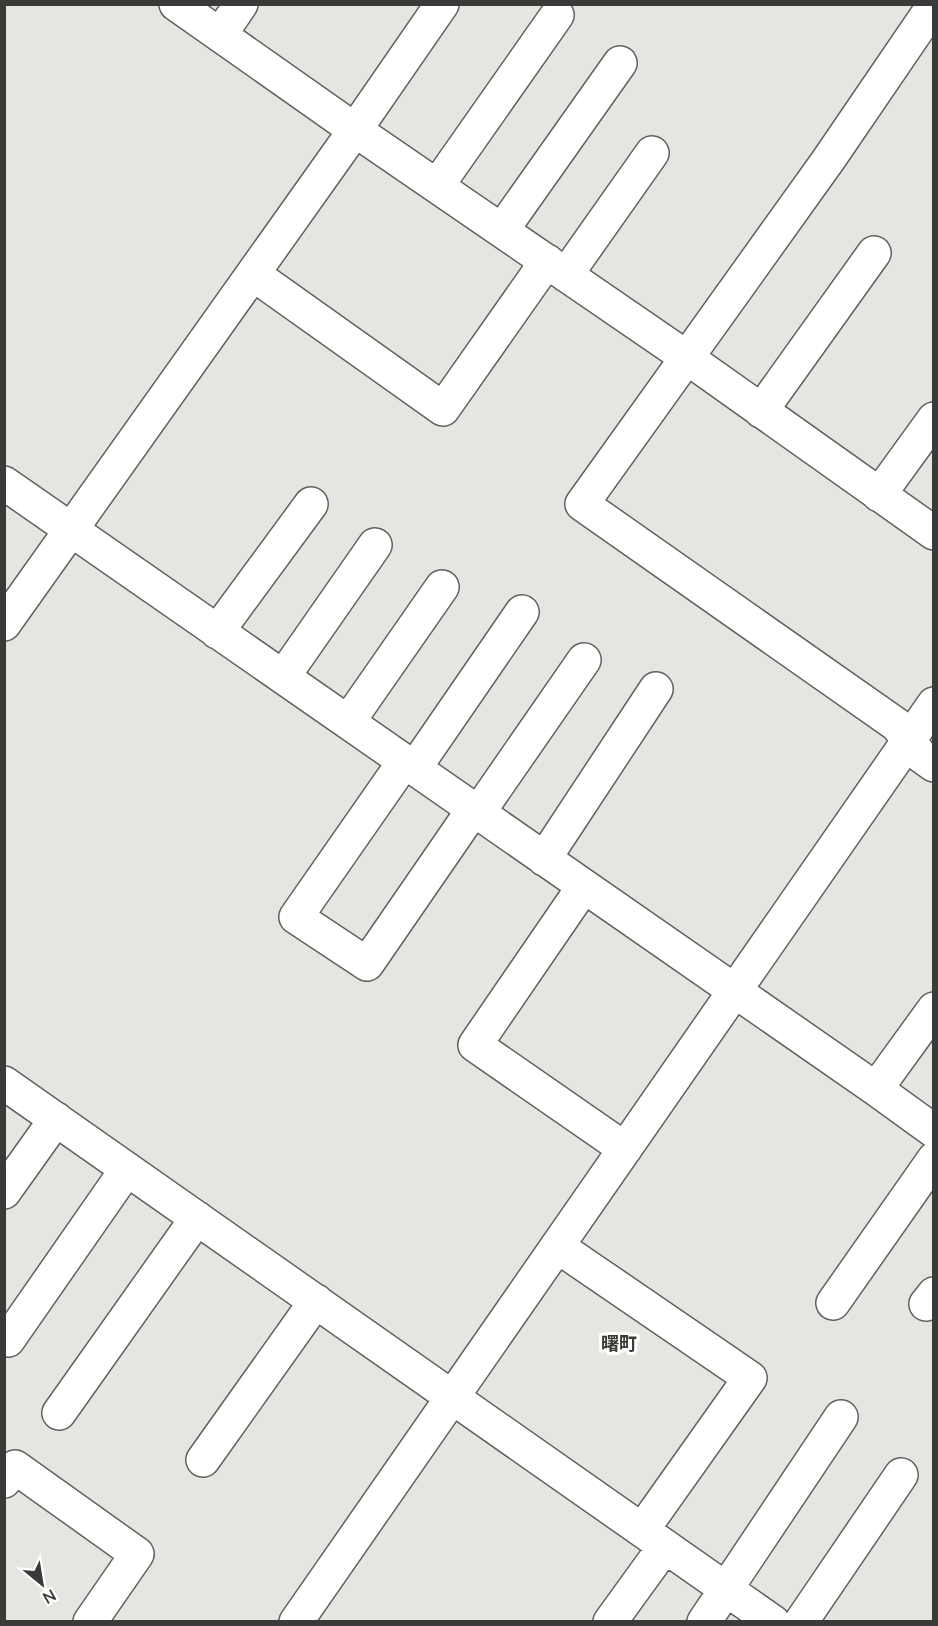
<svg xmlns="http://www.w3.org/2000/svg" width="938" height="1626" font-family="'Nunito Sans','Noto Sans JP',sans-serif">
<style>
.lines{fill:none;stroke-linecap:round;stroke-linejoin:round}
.minor-casing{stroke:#62615d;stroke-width:36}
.minor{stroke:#fff;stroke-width:33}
.labels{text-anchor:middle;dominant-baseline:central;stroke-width:6;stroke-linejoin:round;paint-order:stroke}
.quarter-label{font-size:18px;font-weight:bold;fill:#3a3a36;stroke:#fff}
</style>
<rect width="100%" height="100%" fill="#e6e5e1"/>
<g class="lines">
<defs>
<path id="minor" d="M176 4 355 130 686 357 934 533
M934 5 829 159 582 504 897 725 920 755 934 765
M220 35 241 4
M437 186 557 15
M502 230 620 63
M253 274 443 409 547 261
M566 275 652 153
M761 411 874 253
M4 483 876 1089 934 1131
M879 495 934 419
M4 624 355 130 442 4
M217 632 311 504
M283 677 375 545
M348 722 442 587
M404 762 296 917 367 964 473 810
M414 769 522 612
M478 813 584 660
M544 859 656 689
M584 886 475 1045 625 1149
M4 1083 773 1622
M876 1089 934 1009
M4 1192 56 1119
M557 1246 750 1378 643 1529
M833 1303 934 1159
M926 1304 934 1294
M8 1340 127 1169
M59 1413 197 1218
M203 1460 316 1301
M4 1481 15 1467 137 1554 90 1622
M296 1622 934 704
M610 1622 665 1546
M704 1622 841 1417
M801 1622 901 1475"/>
</defs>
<use href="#minor" class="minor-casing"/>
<use href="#minor" class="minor"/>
</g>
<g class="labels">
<g class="quarter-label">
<text x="619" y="1344">曙町</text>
</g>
</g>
<rect width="938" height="1626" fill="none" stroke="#3a3a38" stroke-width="12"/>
<g transform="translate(42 1584) rotate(150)" stroke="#ffffff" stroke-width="4.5" paint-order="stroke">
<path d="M0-4.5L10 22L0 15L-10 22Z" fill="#3a3a38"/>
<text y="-9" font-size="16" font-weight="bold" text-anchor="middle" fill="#3a3a38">N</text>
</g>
</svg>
